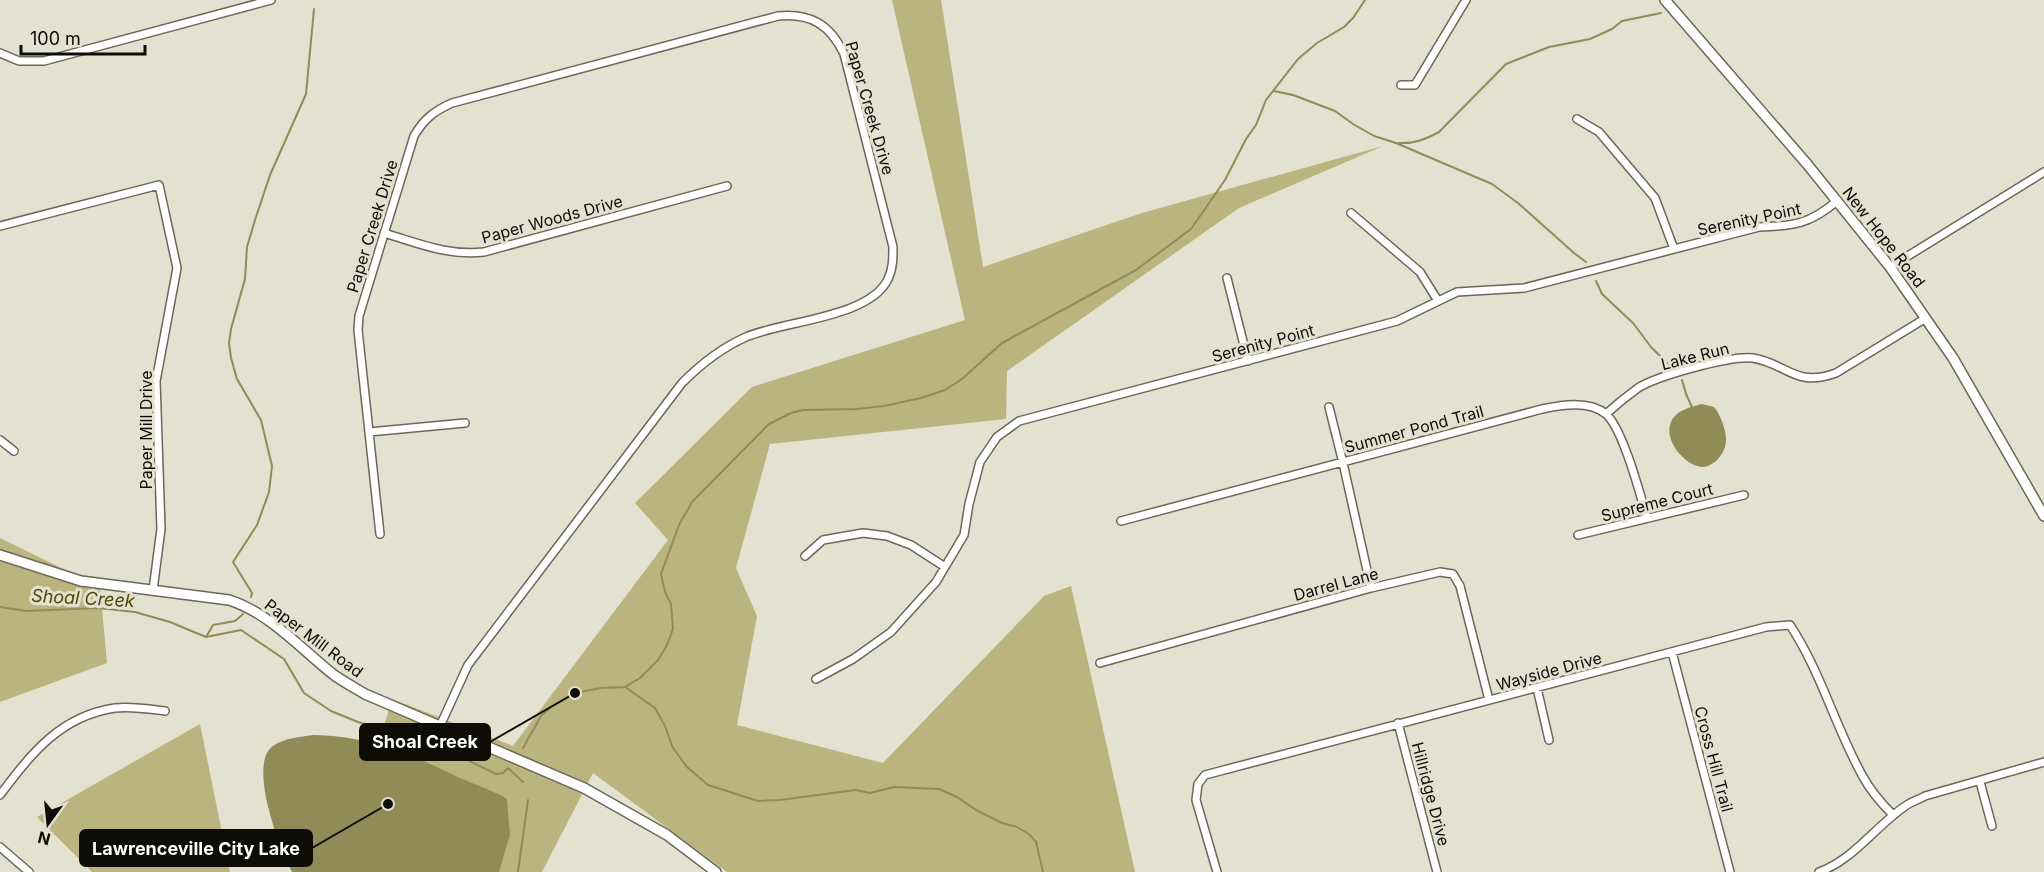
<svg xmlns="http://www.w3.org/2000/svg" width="2044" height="872" font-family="Inter,sans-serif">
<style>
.forest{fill:#bbb47f}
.water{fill:#928b57}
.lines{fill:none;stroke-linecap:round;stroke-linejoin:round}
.stream{stroke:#928b57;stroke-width:2}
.minor-casing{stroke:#6a6858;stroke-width:10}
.tertiary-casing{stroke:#6a6858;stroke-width:12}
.minor{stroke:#fff;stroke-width:7}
.tertiary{stroke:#fff;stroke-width:9}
.labels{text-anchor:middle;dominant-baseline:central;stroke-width:6;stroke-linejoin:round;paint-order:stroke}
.street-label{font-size:16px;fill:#0d0c07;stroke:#e3e1cf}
.water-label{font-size:18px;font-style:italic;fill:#4f4702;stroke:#e3e1cf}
.leader{fill:none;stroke:#0d0c07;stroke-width:2}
.callout-dot{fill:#0d0c07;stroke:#e3e1cf;stroke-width:2}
.callout{fill:#0d0c07;stroke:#0d0c07;stroke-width:2}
.callout-label{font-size:18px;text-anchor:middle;font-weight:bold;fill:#fff}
</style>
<rect width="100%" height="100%" fill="#e3e1cf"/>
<path class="forest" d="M892 0H941L983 267 1142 213 1383 146 1239 208 1007 371 1006 419 770 444 736 568 757 616 737 725 883 763 1044 596 1071 586 1135 872H727L593 773 542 872H392L378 746 392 699 513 746 668 540 635 503 752 387 965 320Z
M0 538 100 587 107 663 0 702Z
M200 724 230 872H92L37 817Z"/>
<path class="water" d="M1702 404 1714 407 1717 411C1724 424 1731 442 1721 455 1717 461 1710 467 1702 467 1685 466 1663 440 1671 422 1676 410 1691 407 1702 404Z
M313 735C370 736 410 754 460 778 475 785 493 790 507 799L510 835 499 872H292C280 850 247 764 273 746 284 738 300 737 313 735Z"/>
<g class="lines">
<path class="stream" d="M1274 91 1293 95 1335 111 1353 124 1374 136 1396 143 1492 184 1518 203 1574 253 1586 262
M1399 143C1414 144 1426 139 1439 132L1506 64 1549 47 1590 39 1612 29 1622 21 1661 13
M1596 281 1602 294 1633 323 1651 347 1670 366
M1682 380 1686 394 1692 407
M251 597 252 593 233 562 257 525 269 492 272 466 261 420 237 379 231 358 229 343 231 329 245 279 247 247 255 220 270 175 306 94 314 9
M0 607 26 611 98 608 135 612 170 622 206 637 241 630 284 659 304 693 331 711 358 722 447 750 496 774 503 773 508 768 523 782
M206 637 213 625 235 621 243 614
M625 687 640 678 658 660 667 645 673 629 671 604 665 592 661 574 679 525 692 502 769 424 791 413 803 410 857 409 884 406 921 398 945 390 962 379 1002 343 1136 270 1191 229 1225 180 1246 139 1256 125 1266 100 1298 59 1317 43 1344 27 1353 18 1365 0
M523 748 541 716 551 707 575 693 601 688 625 687 655 708 665 726 673 748 687 767 708 785 758 801 780 800 856 790 870 793 894 787 939 789 957 797 976 810 1002 823 1017 827 1029 834 1036 842 1043 872
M518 872 528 800"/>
<defs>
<path id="minor" d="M0 53 19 61H44L271 0
M1401 85H1415L1466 0
M1577 119 1599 132 1655 198 1674 249
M1351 213 1420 272 1438 301
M0 226 159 185 177 268 156 381 161 529 153 590
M384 233C418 243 447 256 484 252L727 186
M1890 267 2044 172
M1227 278 1248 361
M1329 407 1343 463 1371 588
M1606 414C1616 405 1627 396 1638 388 1657 376 1731 355 1753 358 1788 364 1795 388 1836 373L1926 318
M369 432 465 423
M0 440 14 451
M1121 521 1542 409C1561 405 1589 400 1606 414 1623 429 1640 494 1647 518
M380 534 358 330 359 316 414 136C424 119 434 111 452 103L778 16C810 13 830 24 844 54L893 247C893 258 893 269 888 279 870 318 782 321 746 337 721 348 701 364 682 383L468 665 440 726
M1578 535 1744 495
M805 556 823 540 863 533 887 536 911 545 945 567
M1672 652 1730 872
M1100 663 1371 588 1440 572 1453 574 1460 586 1489 700
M816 679 853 659 891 632 936 582 964 535 969 504 980 462 997 437 1019 421 1397 321 1457 292 1524 288 1759 227C1794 226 1810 224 1837 201
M1537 688 1549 740
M1398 723 1437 872
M1980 782 1992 826
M0 795C31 754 60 716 115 708 131 706 149 709 165 711
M0 847 29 872
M1217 872 1196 800 1198 784 1205 775 1766 627 1790 625C1821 672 1835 726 1862 775 1870 790 1881 803 1893 815
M1819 872C1853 860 1875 827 1904 807 1910 802 1918 800 1925 796L2044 762"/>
<path id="tertiary" d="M1665 0 1807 164 1890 267 1953 358 2044 516
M0 555 81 581 229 600C270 613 301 649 334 675 344 682 355 688 365 694L584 788 667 835 716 872"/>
</defs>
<use href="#minor" class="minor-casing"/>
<use href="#tertiary" class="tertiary-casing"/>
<use href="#minor" class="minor"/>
<use href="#tertiary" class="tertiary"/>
</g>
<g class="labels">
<g class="street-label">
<text transform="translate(870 108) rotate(74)">Paper Creek Drive</text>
<text transform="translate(552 219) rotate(-15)">Paper Woods Drive</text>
<text transform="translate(1749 219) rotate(-12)">Serenity Point</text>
<text transform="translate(372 226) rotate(-73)">Paper Creek Drive</text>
<text transform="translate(1884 237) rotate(52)">New Hope Road</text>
<text transform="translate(1263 343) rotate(-15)">Serenity Point</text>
<text transform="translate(1695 356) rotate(-14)">Lake Run</text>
<text transform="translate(1414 429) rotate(-15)">Summer Pond Trail</text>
<text transform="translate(146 430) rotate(-90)">Paper Mill Drive</text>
<text transform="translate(1657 502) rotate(-14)">Supreme Court</text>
<text transform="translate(1336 584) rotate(-15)">Darrel Lane</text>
<text transform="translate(314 638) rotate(37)">Paper Mill Road</text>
<text transform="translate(1549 671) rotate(-15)">Wayside Drive</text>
<text transform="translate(1714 759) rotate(75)">Cross Hill Trail</text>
<text transform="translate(1431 794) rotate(75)">Hillridge Drive</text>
</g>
<g class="water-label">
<text transform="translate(83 598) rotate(3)">Shoal Creek</text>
</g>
</g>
<path class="leader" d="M575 693L490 742M388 804L312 848"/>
<g class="callout-dot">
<circle cx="575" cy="693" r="6"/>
<circle cx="388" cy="804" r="6"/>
</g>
<g class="callout">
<rect x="360" y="724" width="130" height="36" rx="6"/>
<rect x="80" y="830" width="232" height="36" rx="6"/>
</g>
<g class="callout-label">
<text x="425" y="748">Shoal Creek</text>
<text x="196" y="855">Lawrenceville City Lake</text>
</g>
<g transform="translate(48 824) rotate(195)" stroke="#e3e1cf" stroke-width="4.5" paint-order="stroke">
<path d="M0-4.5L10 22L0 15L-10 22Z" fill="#0d0c07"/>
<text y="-9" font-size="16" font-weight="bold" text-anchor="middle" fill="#0d0c07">N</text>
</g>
<path d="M21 45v9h124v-9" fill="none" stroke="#0d0c07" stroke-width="3"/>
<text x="30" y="45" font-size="18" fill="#0d0c07" stroke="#e3e1cf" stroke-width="4.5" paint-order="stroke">100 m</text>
</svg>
